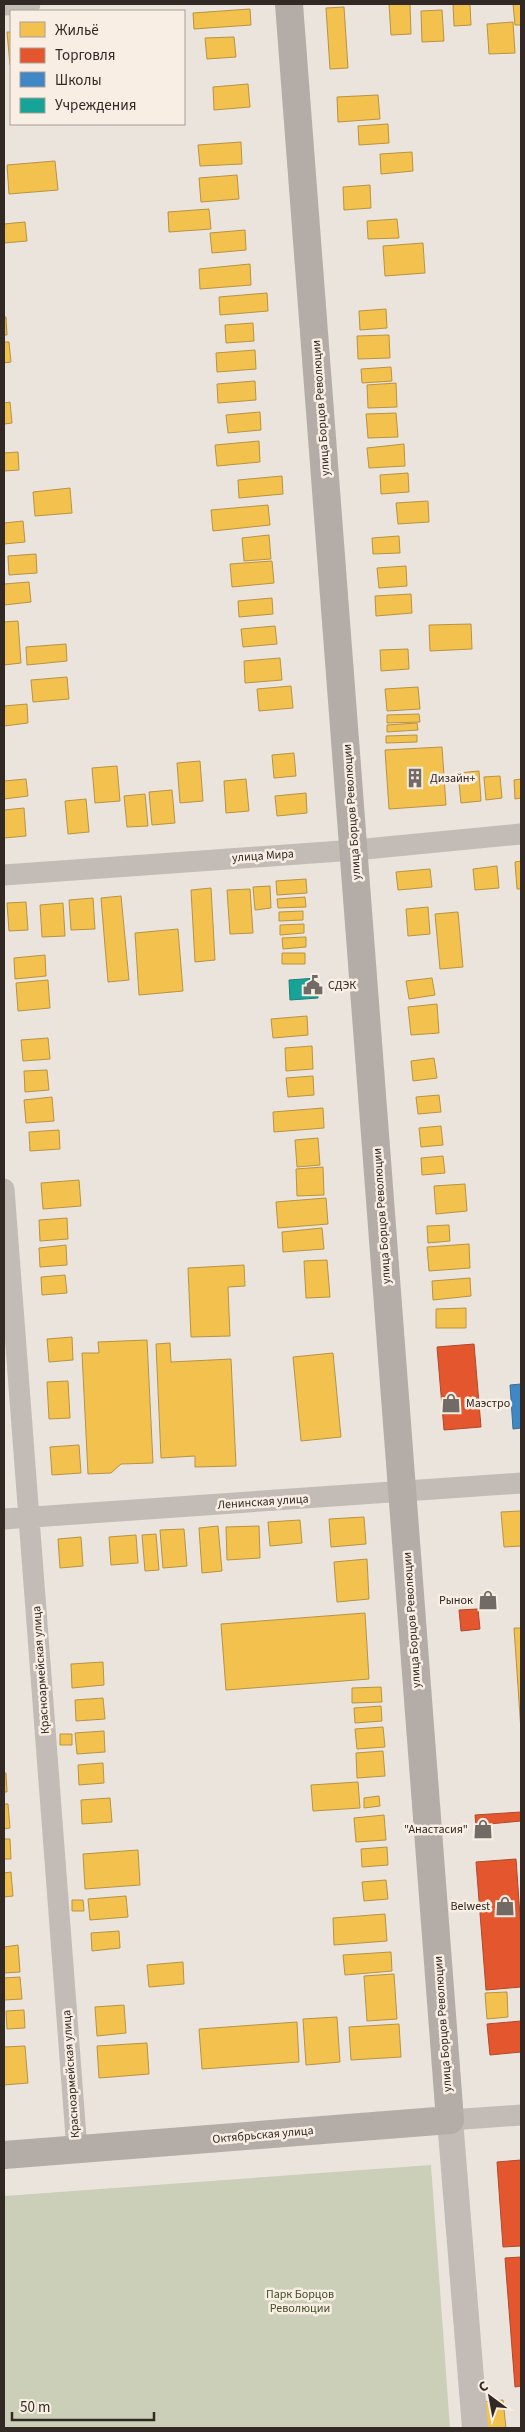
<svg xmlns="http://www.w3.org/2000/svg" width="525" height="2432" font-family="'Source Sans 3',sans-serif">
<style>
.green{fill:#cbcfb7}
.homes{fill:#f2c14e;stroke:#b89342}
.shops{fill:#e4572e;stroke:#af492b}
.schools{fill:#3f88c5;stroke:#3b6c95}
.public{fill:#17a398;stroke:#1f7e76}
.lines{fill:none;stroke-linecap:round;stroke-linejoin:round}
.minor{stroke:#c3bcb6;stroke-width:21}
.tertiary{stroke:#c3bcb6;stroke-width:26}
.secondary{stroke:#b3aca7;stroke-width:28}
.labels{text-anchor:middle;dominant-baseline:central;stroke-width:5;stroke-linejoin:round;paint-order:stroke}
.street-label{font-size:12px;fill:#322925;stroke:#f8eee3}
.poi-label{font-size:12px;fill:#322925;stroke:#f8eee3;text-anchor:start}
.park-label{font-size:12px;fill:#42502a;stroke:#f8eee3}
</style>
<rect width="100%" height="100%" fill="#eae4dd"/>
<path class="green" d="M431 2165 450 2428H4V2196Z"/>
<path class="homes" d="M389 4H410L411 34 391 35Z
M453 4H470L471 25 454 26Z
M513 4H521V25H515Z
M344 7 348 68 330 69 326 8Z
M250 9 251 25 194 29 193 13Z
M442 10 444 41 422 42 421 11Z
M513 22 515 53 489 54 487 24Z
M7 32H11V65H10Z
M234 37 236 57 207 59 205 38Z
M248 84 250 107 214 110 213 87Z
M378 95 380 119 338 122 337 97Z
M388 124 389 143 359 145 358 126Z
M241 142 242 164 200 166 198 145Z
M412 152 413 171 381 174 380 154Z
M55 161 58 190 9 194 7 165Z
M237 175 239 199 201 202 199 178Z
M370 185 371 208 344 210 343 187Z
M209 209 211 229 169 232 168 212Z
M397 219 399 238 368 239 367 221Z
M25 222 27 241 4 243V224Z
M245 230 246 250 212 253 210 233Z
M423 243 425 273 385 276 383 246Z
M250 264 251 285 200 289 199 269Z
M267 293 268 311 220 315 219 297Z
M386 309 387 328 360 330 359 311Z
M4 317H6L7 335H4Z
M253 323 254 341 226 343 225 325Z
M389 335 390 358 358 359 357 336Z
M4 342H9L11 362 4 363Z
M255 350 256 369 217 372 216 353Z
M391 367 392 381 362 383 361 369Z
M255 381 256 400 218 403 217 384Z
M396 383 397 407 368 408 367 385Z
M10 402 12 423 4 424V403Z
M260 412 261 430 228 433 226 415Z
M396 413 398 437 368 438 366 414Z
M259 441 260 462 217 466 215 445Z
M404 444 405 466 369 468 367 448Z
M18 452 19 470 4 471V453Z
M408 473 409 492 381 494 380 475Z
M282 476 283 494 239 498 238 480Z
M70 488 72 513 35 516 33 492Z
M428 501 429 522 398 524 396 503Z
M268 505 270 525 213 531 211 510Z
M23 521 25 542 4 544V523Z
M269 535 271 559 244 561 242 538Z
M399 536 400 553 373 554 372 538Z
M36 554 37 573 9 575 8 556Z
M272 561 274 583 232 587 230 564Z
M406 566 407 586 379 588 377 568Z
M29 582 31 602 4 605V584Z
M411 594 412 613 376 616 375 596Z
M272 598 273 614 239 617 238 601Z
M18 621 21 663 4 665V622Z
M471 624 472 649 430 651 429 625Z
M275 626 277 644 243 647 241 629Z
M66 644 67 661 27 665 26 647Z
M408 649 409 669 381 671 380 650Z
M280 658 282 680 245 683 244 661Z
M67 677 69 699 33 702 31 680Z
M291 686 293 708 259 711 257 689Z
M418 687 420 709 387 711 385 689Z
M27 704 28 723 4 726V706Z
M419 714 420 722 387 723V715Z
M417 723 418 730 387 732V725Z
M417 735V742L386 743V736Z
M442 747 446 805 389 809 385 750Z
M294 753 296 776 274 778 272 755Z
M200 761 203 801 180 803 177 763Z
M117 766 120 801 95 803 92 768Z
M479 771 481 801 461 803 458 773Z
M500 776 502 798 486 800 484 777Z
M26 779 28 796 4 799V781Z
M246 779 249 811 226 813 224 781Z
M521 779V798L515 799 514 780Z
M172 790 175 823 152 825 149 792Z
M306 793 307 813 277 816 275 796Z
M145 794 148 826 127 827 124 796Z
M86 799 89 832 68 834 65 801Z
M24 808 26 836 4 838V810Z
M521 861V889H517L515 862Z
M497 866 499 888 475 890 473 869Z
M430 869 432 887 398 890 396 872Z
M306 879 307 893 277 895 276 881Z
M270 886 271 908 255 910 253 887Z
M211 888 215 960 195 962 191 890Z
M250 889 253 933 230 934 227 890Z
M121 896 129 980 108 982 101 898Z
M305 897 306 907 278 908 277 899Z
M93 898 95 929 71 930 69 900Z
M26 902 28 930 9 931 7 903Z
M63 903 65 936 42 937 40 905Z
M428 907 430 934 408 936 406 909Z
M303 911V920L279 921V912Z
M458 912 463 967 440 969 435 914Z
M304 924V933L280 935V925Z
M178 929 183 991 139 995 135 933Z
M306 937V947L283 949 282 938Z
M282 953H305V964H282Z
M45 955 46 976 15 979 14 958Z
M432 978 435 995 409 999 406 981Z
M48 980 50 1008 18 1011 16 983Z
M437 1004 439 1033 411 1035 408 1007Z
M307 1016 308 1035 273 1038 271 1019Z
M48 1038 50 1059 23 1061 21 1040Z
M312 1046 313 1069 286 1071 285 1048Z
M434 1058 437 1078 413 1081 411 1061Z
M47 1070 49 1090 25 1092 24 1071Z
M313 1076 314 1095 288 1097 286 1078Z
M439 1095 441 1112 418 1114 416 1097Z
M52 1097 54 1121 26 1123 24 1100Z
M323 1108 324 1128 274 1132 273 1112Z
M441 1126 443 1145 421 1147 419 1128Z
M59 1130 60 1149 30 1151 29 1132Z
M318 1138 320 1165 297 1167 295 1140Z
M443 1156 445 1173 422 1175 421 1158Z
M323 1167 324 1195 297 1196 296 1169Z
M79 1180 81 1206 43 1209 41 1183Z
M465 1184 467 1211 436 1214 434 1186Z
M326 1198 328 1224 278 1228 276 1202Z
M67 1218 68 1239 40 1241 39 1220Z
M449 1225 450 1241 428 1243 427 1226Z
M322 1228 324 1249 283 1252 282 1232Z
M469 1244 470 1268 429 1271 427 1247Z
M66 1245 67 1265 40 1267 39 1248Z
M327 1260 330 1297 306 1298 304 1261Z
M244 1265 245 1286 228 1287 230 1336 191 1337 188 1268Z
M65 1275 67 1293 42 1295 41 1277Z
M470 1278 471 1296 433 1300 432 1281Z
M466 1308V1328H436V1309Z
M72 1337 73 1360 49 1362 47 1339Z
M147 1340 153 1463 121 1464 111 1473 88 1474 82 1353H99L98 1342Z
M170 1343 171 1362 231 1359 236 1466 195 1467V1456L161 1458 156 1344Z
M333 1353 341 1437 301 1441 293 1357Z
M68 1381 70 1418 49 1419 47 1382Z
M79 1445 81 1473 52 1475 50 1447Z
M521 1511V1546L504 1547 501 1512Z
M364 1517 366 1544 331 1547 329 1519Z
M300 1520 302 1543 270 1546 268 1522Z
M218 1526 222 1571 202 1573 199 1528Z
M259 1526 260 1558 227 1560 226 1527Z
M184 1529 187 1566 163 1568 160 1530Z
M156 1534 159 1570 145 1571 142 1535Z
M136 1535 138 1563 111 1565 109 1537Z
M81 1537 83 1566 60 1568 58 1539Z
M367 1559 369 1599 337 1602 334 1562Z
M365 1613 369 1679 226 1690 221 1624Z
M514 1628H521V1731Z
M103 1662 104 1685 72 1688 71 1664Z
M381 1687 382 1702 352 1703V1688Z
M103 1698 105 1719 76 1721 75 1700Z
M381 1706 382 1721 355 1723 354 1708Z
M383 1727 385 1747 357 1749 355 1729Z
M104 1731 105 1752 77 1754 75 1733Z
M60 1734H72V1745H60Z
M383 1751 385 1776 357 1778 356 1753Z
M103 1763 104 1783 79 1785 78 1765Z
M4 1773H6L7 1792H4Z
M358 1782 360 1808 313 1811 311 1785Z
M379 1796 380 1806 364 1808V1798Z
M110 1798 112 1822 82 1824 81 1800Z
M4 1804H8L10 1828 4 1829Z
M384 1815 386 1840 356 1842 354 1818Z
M4 1839H10L11 1859H4Z
M387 1847 388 1865 362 1867 361 1849Z
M138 1850 140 1885 85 1889 83 1854Z
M11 1872 13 1896 4 1897V1873Z
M386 1880 388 1899 364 1901 362 1882Z
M126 1896 128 1917 90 1920 88 1899Z
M72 1900H83L84 1911H72Z
M385 1914 387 1941 334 1945 333 1918Z
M119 1931 120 1948 92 1951 91 1933Z
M18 1945 20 1972 4 1973V1947Z
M391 1952 392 1971 345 1975 343 1955Z
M183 1962 184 1984 149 1987 147 1965Z
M394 1974 397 2019 367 2021 364 1976Z
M20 1977 22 1999 4 2000V1978Z
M507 1992 508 2017 487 2019 485 1993Z
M124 2005 126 2033 97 2036 95 2007Z
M24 2010 25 2028 7 2029 6 2011Z
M337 2017 340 2062 306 2065 303 2019Z
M297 2022 299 2062 202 2069 199 2029Z
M399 2024 401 2057 351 2060 349 2027Z
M147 2043 149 2074 99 2078 97 2046Z
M25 2046 28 2083 4 2085V2047Z
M503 2400 506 2428H485L483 2402Z"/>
<path class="shops" d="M474 1344 481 1427 444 1430 437 1347Z
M478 1609 480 1629 461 1631 459 1610Z
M521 1812V1821L489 1824 490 1835 477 1836 475 1815Z
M516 1859 521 1930V1987L486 1990 476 1862Z
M521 2021V2052L490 2055 487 2024Z
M521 2160V2246L503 2247 497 2162Z
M521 2257V2386L515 2387 505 2258Z"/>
<path class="schools" d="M521 1384V1428L513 1429 510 1385Z"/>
<path class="public" d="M317 978 318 998 290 1000 289 980Z"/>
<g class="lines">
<path class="minor" d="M4 5 30 4
M4 875 355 850 521 834
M4 1189 77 2150
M4 1519 521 1483
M450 2120 521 2115"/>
<path class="tertiary" d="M450 2120 475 2428"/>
<path class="secondary" d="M4 2155 450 2120 289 4"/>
</g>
<defs>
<symbol id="building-bare" viewBox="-9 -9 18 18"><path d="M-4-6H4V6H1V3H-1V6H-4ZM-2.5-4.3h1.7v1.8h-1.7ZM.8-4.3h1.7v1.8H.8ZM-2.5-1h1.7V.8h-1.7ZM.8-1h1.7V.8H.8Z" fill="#726a65" stroke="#f8eee3" stroke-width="2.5" paint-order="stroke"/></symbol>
<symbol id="civic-bare" viewBox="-9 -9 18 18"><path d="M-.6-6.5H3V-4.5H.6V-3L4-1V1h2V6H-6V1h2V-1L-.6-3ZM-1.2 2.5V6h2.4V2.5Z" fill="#726a65" stroke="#f8eee3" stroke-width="2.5" paint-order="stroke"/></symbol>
<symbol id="shop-bare" viewBox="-9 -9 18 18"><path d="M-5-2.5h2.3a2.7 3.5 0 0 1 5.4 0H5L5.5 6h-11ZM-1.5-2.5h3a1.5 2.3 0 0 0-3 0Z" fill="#726a65" stroke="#f8eee3" stroke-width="2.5" paint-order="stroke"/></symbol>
</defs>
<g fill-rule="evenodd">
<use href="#building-bare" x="401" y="764" width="28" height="28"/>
<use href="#civic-bare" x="299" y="971" width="28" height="28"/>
<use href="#shop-bare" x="437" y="1389" width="28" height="28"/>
<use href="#shop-bare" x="474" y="1586" width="28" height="28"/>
<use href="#shop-bare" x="469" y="1815" width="28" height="28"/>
<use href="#shop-bare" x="491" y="1892" width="28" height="28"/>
</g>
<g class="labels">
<g class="street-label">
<text transform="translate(321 408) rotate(-94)">улица Борцов Революции</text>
<text transform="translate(352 812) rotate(-94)">улица Борцов Революции</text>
<text transform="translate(263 856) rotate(-4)">улица Мира</text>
<text transform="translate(382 1216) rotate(-94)">улица Борцов Революции</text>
<text transform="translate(263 1502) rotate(-4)">Ленинская улица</text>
<text transform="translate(412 1620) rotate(-94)">улица Борцов Революции</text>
<text transform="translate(41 1670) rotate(-94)">Красноармейская улица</text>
<text transform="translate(443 2024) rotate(-94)">улица Борцов Революции</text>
<text transform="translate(71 2074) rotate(-94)">Красноармейская улица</text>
<text transform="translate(263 2135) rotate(-5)">Октябрьская улица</text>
</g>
<g class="poi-label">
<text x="430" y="778">Дизайн+</text>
<text x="328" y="985">СДЭК</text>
<text x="466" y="1403">Маэстро</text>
<text x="473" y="1600" text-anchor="end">Рынок</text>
<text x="468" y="1829" text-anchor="end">"Анастасия"</text>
<text x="490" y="1906" text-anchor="end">Belwest</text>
</g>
<g class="park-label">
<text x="300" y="2294">Парк Борцов<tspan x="300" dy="14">Революции</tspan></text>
</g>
</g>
<rect width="525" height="2432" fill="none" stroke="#322925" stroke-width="10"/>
<rect x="10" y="10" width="175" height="115" fill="#f8eee3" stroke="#a99f97"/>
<rect x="20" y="22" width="25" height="15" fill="#f2c14e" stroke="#a99f97"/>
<text x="55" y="35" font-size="15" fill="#322925">Жильё</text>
<rect x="20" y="48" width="25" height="15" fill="#e4572e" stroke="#a99f97"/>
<text x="55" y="60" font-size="15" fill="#322925">Торговля</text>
<rect x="20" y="72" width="25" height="15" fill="#3f88c5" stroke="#a99f97"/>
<text x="55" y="85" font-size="15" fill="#322925">Школы</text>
<rect x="20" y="98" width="25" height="15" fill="#17a398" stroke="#a99f97"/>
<text x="55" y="110" font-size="15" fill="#322925">Учреждения</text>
<g transform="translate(490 2397) rotate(328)" stroke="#f8eee3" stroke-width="4" paint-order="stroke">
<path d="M0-4L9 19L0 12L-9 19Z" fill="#322925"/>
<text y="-8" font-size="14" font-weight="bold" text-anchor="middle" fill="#322925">С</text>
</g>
<path d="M12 2412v8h142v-8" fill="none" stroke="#322925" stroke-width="2.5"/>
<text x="20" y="2412" font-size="15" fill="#322925" stroke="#f8eee3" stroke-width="4" paint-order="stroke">50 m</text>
</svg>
